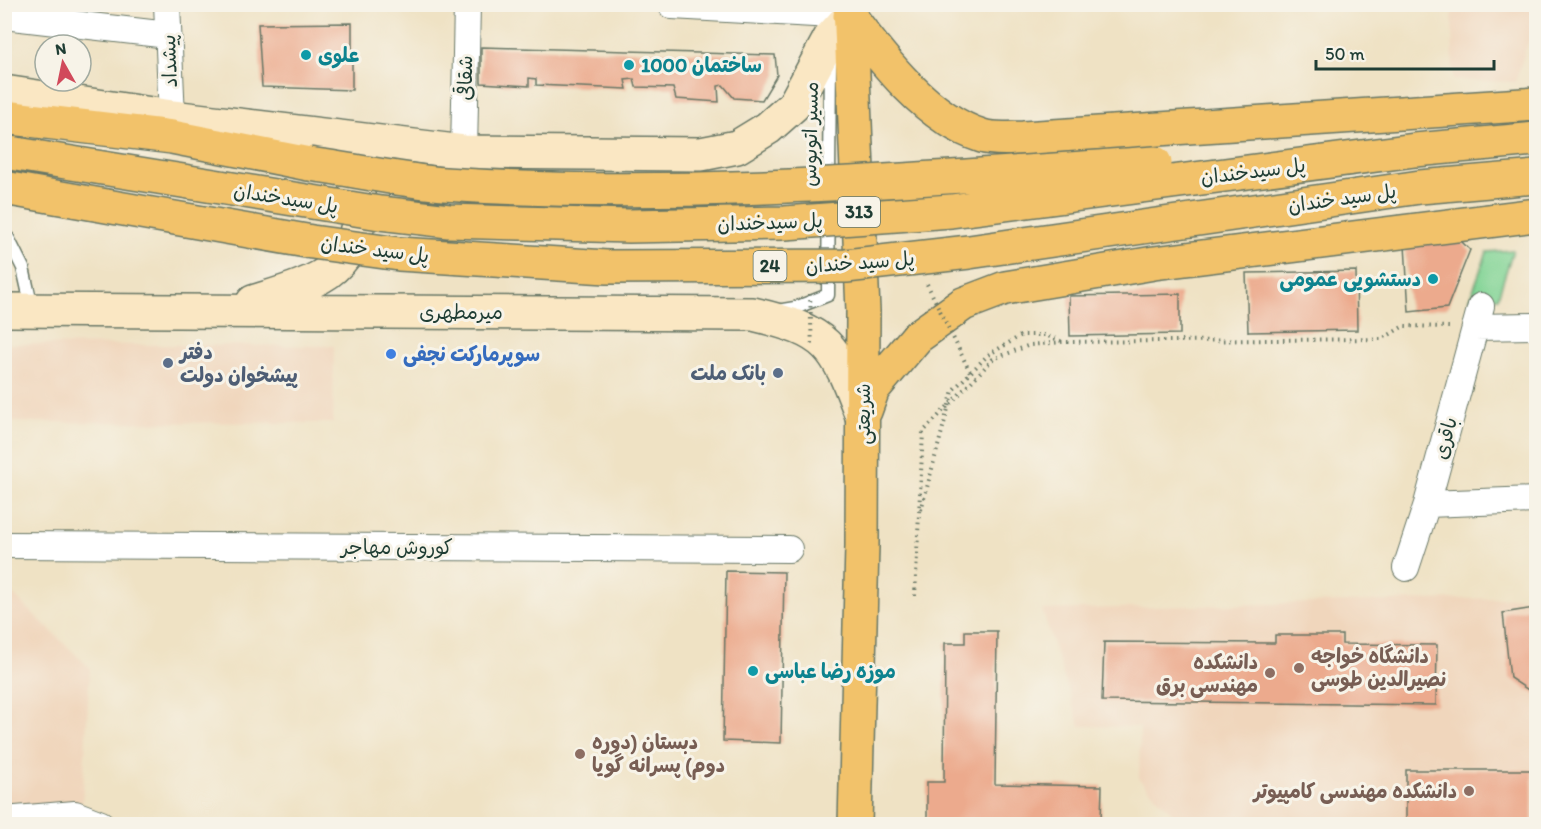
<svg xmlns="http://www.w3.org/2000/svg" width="1541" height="829" font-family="Itim,'Playpen Sans Arabic',sans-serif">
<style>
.built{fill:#f0d6bc}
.green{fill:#82d495;stroke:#508864;stroke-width:1.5}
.building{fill:#ecaa8d}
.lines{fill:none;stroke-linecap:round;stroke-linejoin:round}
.lane-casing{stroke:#687766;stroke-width:15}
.street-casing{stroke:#687766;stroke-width:28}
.secondary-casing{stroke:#687766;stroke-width:36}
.primary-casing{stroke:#687766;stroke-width:36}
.highway-casing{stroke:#687766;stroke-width:36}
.path{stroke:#687766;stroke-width:4;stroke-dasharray:1.5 4.5;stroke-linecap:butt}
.lane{stroke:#fff;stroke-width:12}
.street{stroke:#fff;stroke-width:26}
.secondary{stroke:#fae7c3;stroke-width:33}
.primary{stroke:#f2c26a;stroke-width:33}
.highway{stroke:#f2c26a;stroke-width:33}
.highway-bridge-casing{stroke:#687766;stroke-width:36;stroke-linecap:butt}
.path-bridge{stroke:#687766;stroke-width:4;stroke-dasharray:1.5 4.5;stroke-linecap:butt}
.highway-bridge{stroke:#f2c26a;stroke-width:33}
.culture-dot{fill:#0f9aa8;stroke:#f7f3e8;stroke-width:2}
.shop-dot{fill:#3f7fe0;stroke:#f7f3e8;stroke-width:2}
.service-dot{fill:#5c6f8a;stroke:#f7f3e8;stroke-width:2}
.education-dot{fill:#8d6e63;stroke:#f7f3e8;stroke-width:2}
.labels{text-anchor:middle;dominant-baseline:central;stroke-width:6;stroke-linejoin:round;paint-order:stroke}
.shield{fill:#f7f3e8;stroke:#60746a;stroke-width:1.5}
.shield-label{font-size:18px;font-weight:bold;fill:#1f3d34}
.culture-label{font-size:20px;font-weight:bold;fill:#0d838f;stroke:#f7f3e8;text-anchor:start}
.street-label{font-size:20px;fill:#1f3d34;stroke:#f7f3e8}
.service-label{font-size:20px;font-weight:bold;fill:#4e5e75;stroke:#f7f3e8;text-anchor:start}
.shop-label{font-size:20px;font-weight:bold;fill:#366cbe;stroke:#f7f3e8;text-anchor:start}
.education-label{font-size:20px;font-weight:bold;fill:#785e54;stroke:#f7f3e8;text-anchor:start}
</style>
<rect width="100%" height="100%" fill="#f7f3e8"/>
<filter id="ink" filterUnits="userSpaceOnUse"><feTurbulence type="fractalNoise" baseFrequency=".0167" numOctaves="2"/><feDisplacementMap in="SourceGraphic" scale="12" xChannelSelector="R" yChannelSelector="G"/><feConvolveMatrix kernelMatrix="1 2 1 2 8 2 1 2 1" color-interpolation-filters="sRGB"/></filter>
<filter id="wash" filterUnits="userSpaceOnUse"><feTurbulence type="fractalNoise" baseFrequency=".008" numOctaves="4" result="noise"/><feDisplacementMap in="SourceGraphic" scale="24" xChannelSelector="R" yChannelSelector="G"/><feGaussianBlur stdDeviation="1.35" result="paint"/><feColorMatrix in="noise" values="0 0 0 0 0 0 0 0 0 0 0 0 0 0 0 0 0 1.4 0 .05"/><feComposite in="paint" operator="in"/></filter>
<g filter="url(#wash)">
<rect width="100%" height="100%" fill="#efe2c4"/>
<path class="built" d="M1452 5H1536V18L1515 82 1453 80Z
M5 344 334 346 333 423 5 422Z
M4 586 90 668 81 824 4 814Z
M1536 597V824H1183L1139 779 1140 727 1080 726 1042 610Z"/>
<path class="green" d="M1513 250 1498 297 1470 299 1487 252Z"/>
<g id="blocks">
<path class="building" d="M352 23V90L262 87 258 24Z
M481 47 775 55 777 75 762 100 734 98 723 85 718 86 719 102 676 99 673 88 636 87 634 79 625 80 627 89 536 85V79L529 78V86L481 83Z
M1459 239 1470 250 1447 308 1409 312 1405 245Z
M1356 271 1357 330 1248 332 1246 273Z
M1180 294V334L1070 336 1069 296Z
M726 571 784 572 781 743 723 741Z
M1534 608 1536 609V695L1510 678 1503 613Z
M965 631H997L995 784 1102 786 1101 821 1089 820V824H927V782H944L945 643H965Z
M1275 635H1342V644L1437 645 1436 705 1102 701 1104 642 1275 643Z
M1406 770H1532V824H1406Z"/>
</g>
</g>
<g filter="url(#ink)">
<use href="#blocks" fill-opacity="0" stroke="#687766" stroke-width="1.5"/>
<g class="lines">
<defs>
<path id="lane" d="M4 235 8 238 23 268 32 308
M777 311 795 308 828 295 830 57"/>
<path id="street" d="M167 4 172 117
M672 6 850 16
M4 16 168 35
M464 152 467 4
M1475 327 1536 326
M1427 504 1536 500
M4 545 789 549
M1406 568 1427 504 1481 306
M4 820 75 814 101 824"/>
<path id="secondary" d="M4 92 172 117 464 152 701 154 737 147 768 128 794 105 830 38 850 16
M253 302C275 295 316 284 333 268 369 237 366 182 336 148
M4 310 753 314C829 332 835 344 862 416"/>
<path id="primary" d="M850 4 863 311 862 546 855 824
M850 16C882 60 928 119 982 136 994 140 1011 138 1023 138L1536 104
M865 411 873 389 917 337 963 304 1005 288 1154 263 1536 215"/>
<path id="highway" d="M4 117 172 137 309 164"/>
</defs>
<use href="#lane" class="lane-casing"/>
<use href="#street" class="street-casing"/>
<use href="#secondary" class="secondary-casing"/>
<use href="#primary" class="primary-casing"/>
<use href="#highway" class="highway-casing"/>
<path class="path" d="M921 510 953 390 988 355 1022 335H1045L1061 341
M915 596 923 432 993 359 1030 345 1062 342 1382 339 1404 326 1450 327"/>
<use href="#lane" class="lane"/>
<use href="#street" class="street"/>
<use href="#secondary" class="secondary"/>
<use href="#primary" class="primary"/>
<use href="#highway" class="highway"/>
<defs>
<path id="highway-bridge" d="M4 152 380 213 449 221 629 226 785 223 951 211 1415 150 1536 139
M309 164C354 170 399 180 444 184 680 200 919 179 1155 163
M4 188 312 242 399 254 607 267 846 266 969 252 1420 187 1536 177"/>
</defs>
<use href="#highway-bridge" class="highway-bridge-casing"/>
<path class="path-bridge" d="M927 284 970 372
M810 294 812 348"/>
<use href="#highway-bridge" class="highway-bridge"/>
</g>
</g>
<g class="culture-dot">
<circle cx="306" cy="55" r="6"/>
<circle cx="629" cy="65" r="6"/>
<circle cx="1433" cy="279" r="6"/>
<circle cx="753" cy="671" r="6"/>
</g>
<circle class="shop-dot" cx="391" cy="354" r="6"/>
<g class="service-dot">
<circle cx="168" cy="363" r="6"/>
<circle cx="778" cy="373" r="6"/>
</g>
<g class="education-dot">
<circle cx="1299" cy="668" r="6"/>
<circle cx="1270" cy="673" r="6"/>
<circle cx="580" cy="754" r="6"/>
<circle cx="1469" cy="791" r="6"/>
</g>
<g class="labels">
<g class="shield">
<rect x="838" y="197" width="42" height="30" rx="4.5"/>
<rect x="753.5" y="251" width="33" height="30" rx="4.5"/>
</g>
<g class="shield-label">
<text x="859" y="212">313</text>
<text x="770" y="266">24</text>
</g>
<g class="culture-label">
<text x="318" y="55">علوی</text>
<text x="641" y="65">ساختمان 1000</text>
<text x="1421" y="279" text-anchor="end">دستشویی عمومی</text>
<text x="765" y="671">موزه رضا عباسی</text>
</g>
<g class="street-label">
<text transform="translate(169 61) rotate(-92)">پیشداد</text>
<text transform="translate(465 78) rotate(-89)">شقاقی</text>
<text transform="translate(810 134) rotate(-89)">مسیر اتوبوس</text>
<text transform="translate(1253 171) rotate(-7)">پل سیدخندان</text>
<text transform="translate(286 198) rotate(9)">پل سیدخندان</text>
<text transform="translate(1342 198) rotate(-8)">پل سید خندان</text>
<text transform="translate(770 222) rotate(-2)">پل سیدخندان</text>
<text transform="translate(375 249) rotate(7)">پل سید خندان</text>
<text transform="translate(860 262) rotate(-4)">پل سید خندان</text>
<text x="461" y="312">میرمطهری</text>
<text transform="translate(863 414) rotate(-90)">شریعتی</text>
<text transform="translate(1445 438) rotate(-75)">باقری</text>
<text x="397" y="547">کوروش مهاجر</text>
</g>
<g class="service-label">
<text x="180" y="352">دفتر<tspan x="180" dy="23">پیشخوان دولت</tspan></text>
<text x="766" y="373" text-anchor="end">بانک ملت</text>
</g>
<g class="shop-label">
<text x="403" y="354">سوپرمارکت نجفی</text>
</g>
<g class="education-label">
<text x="1311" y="656">دانشگاه خواجه<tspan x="1311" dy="23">نصیرالدین طوسی</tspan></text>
<text x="1258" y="662" text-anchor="end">دانشکده<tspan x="1258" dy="23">مهندسی برق</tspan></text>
<text x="592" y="742">دبستان (دوره<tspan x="592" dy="23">دوم) پسرانه گویا</tspan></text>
<text x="1457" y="791" text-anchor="end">دانشکده مهندسی کامپیوتر</text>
</g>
</g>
<rect width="1541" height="829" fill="none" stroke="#f7f3e8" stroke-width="24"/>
<g transform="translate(63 63) rotate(351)"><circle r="28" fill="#f7f3e8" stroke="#a1aaa0" stroke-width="1.5"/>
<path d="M0-4.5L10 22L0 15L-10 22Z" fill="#d1495b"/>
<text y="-9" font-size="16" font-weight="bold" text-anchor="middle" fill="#1f3d34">N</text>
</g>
<path d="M1316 60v9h178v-9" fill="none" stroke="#1f3d34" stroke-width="3"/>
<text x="1325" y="60" font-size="18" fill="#1f3d34" stroke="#f7f3e8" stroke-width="4.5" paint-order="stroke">50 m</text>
</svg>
